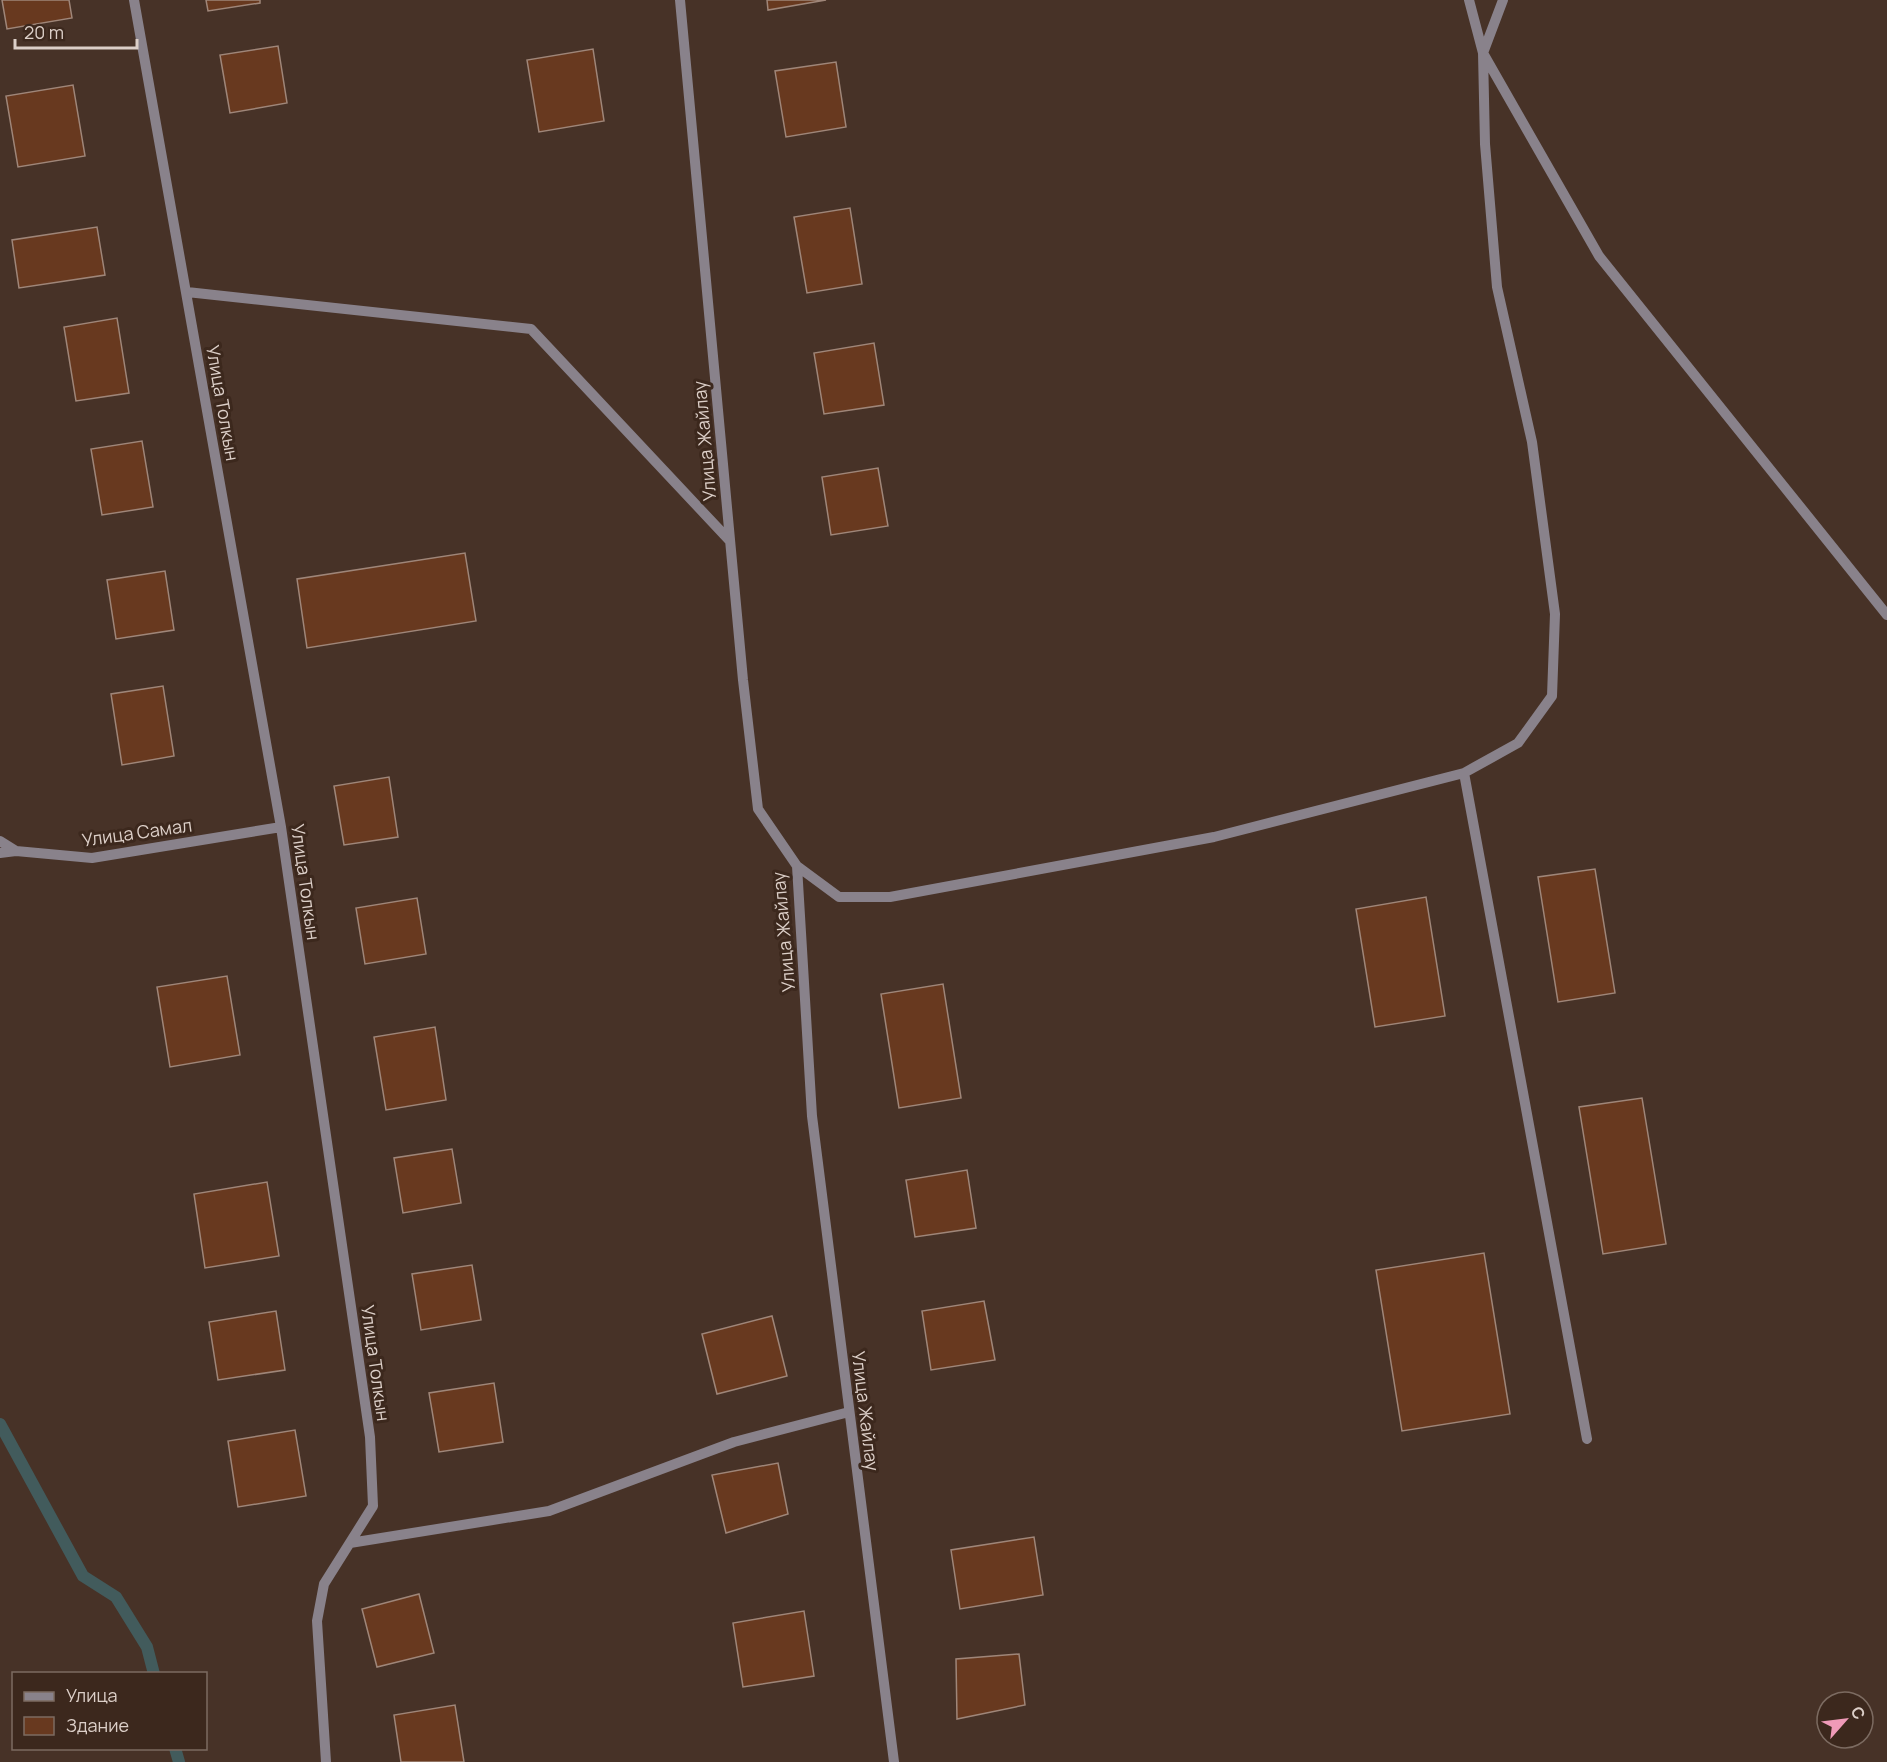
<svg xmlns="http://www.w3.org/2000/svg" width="1887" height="1762" font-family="Manrope,sans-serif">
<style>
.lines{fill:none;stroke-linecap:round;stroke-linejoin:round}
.stream{stroke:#425b5c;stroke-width:12}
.building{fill:#68391f;stroke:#9f8679;stroke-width:1.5}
.minor{stroke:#89828b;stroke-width:10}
.labels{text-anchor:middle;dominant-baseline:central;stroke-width:6;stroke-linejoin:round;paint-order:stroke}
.street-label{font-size:18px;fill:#dccfc8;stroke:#3c281d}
</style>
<rect width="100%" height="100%" fill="#473227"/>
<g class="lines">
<path class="stream" d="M0 1424 83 1576 116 1597 147 1647 154 1674
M175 1748 179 1762"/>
</g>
<path class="building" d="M2 0H69L72 18 7 29Z
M206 0H260V3L208 11Z
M767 0H826L768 10Z
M278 46 287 103 230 113 220 55Z
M593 49 604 121 539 132 527 60Z
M836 62 846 127 786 137 775 71Z
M73 85 85 156 18 167 6 96Z
M850 208 862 284 807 293 794 217Z
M97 227 105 275 19 288 12 240Z
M117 318 129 393 76 401 64 327Z
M874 343 884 405 824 414 814 353Z
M142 441 153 507 102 515 91 449Z
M878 468 888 526 831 535 822 477Z
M465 553 476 621 307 648 297 579Z
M165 571 174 630 116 639 107 580Z
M163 686 174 756 122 765 111 694Z
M389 777 398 837 344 845 334 786Z
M1595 869 1615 993 1558 1002 1538 877Z
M1426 897 1445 1016 1375 1027 1356 909Z
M417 898 426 954 365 964 356 908Z
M227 976 240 1055 170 1067 157 987Z
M943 984 961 1098 899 1108 881 994Z
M435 1027 446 1100 386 1110 374 1037Z
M1642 1098 1666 1244 1603 1254 1579 1107Z
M452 1149 461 1203 403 1213 394 1158Z
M967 1170 976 1228 915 1237 906 1180Z
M267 1182 279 1256 205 1268 194 1194Z
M1484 1253 1510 1414 1402 1431 1376 1270Z
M472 1265 481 1320 421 1330 412 1274Z
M984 1301 995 1360 931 1370 922 1311Z
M276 1311 285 1370 218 1380 209 1322Z
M772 1316 787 1376 717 1394 702 1334Z
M494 1383 503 1442 439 1452 429 1393Z
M295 1430 306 1496 238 1507 228 1441Z
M778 1463 788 1514 726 1533 712 1475Z
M1034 1537 1043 1595 960 1609 951 1550Z
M419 1594 434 1653 377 1667 362 1609Z
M804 1611 814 1676 743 1687 733 1623Z
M1019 1654 1025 1705 957 1719 956 1659Z
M455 1705 464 1762H401L394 1715Z"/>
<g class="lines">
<path class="minor" d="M134 0 281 827 370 1437 373 1506 324 1584 317 1621 326 1762
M680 0 743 680 758 809 797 866 812 1116 894 1762
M1469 0 1483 53 1599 256 1887 615
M187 292 531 329 730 541
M1464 773 1587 1439
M0 841 16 851 92 858 281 827
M0 853 16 851
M797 866 839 897H890L1214 837 1464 773 1518 743 1552 696 1555 614 1532 442 1497 287 1485 144 1483 53 1503 0
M350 1543 549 1511 734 1442 849 1412"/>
</g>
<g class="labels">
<g class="street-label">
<text transform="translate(223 403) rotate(80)">Улица Толкын</text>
<text transform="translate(704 441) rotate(-95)">Улица Жайлау</text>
<text transform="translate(137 832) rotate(-8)">Улица Самал</text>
<text transform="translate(306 882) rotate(82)">Улица Толкын</text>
<text transform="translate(783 932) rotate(-95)">Улица Жайлау</text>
<text transform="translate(376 1363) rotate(82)">Улица Толкын</text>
<text transform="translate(866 1411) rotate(83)">Улица Жайлау</text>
</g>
</g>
<rect x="12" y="1672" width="195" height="78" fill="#3c281d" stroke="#7c6b61" stroke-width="1.5"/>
<rect x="24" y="1692" width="30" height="9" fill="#89828b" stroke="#7c6b61" stroke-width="1.5"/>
<text x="66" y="1702" font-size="18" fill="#dccfc8">Улица</text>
<rect x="24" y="1717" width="30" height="18" fill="#68391f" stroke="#7c6b61" stroke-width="1.5"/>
<text x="66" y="1732" font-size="18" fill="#dccfc8">Здание</text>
<g transform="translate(1845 1720) rotate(62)"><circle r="28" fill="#3c281d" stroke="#7c6b61" stroke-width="1.5"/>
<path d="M0-4.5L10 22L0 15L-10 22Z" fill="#ef9ab8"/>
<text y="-9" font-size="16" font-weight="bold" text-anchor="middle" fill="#dccfc8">С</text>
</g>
<path d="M15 39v9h122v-9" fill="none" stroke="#dccfc8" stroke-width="3"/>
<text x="24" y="39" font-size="18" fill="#dccfc8" stroke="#3c281d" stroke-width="4.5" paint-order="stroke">20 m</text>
</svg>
